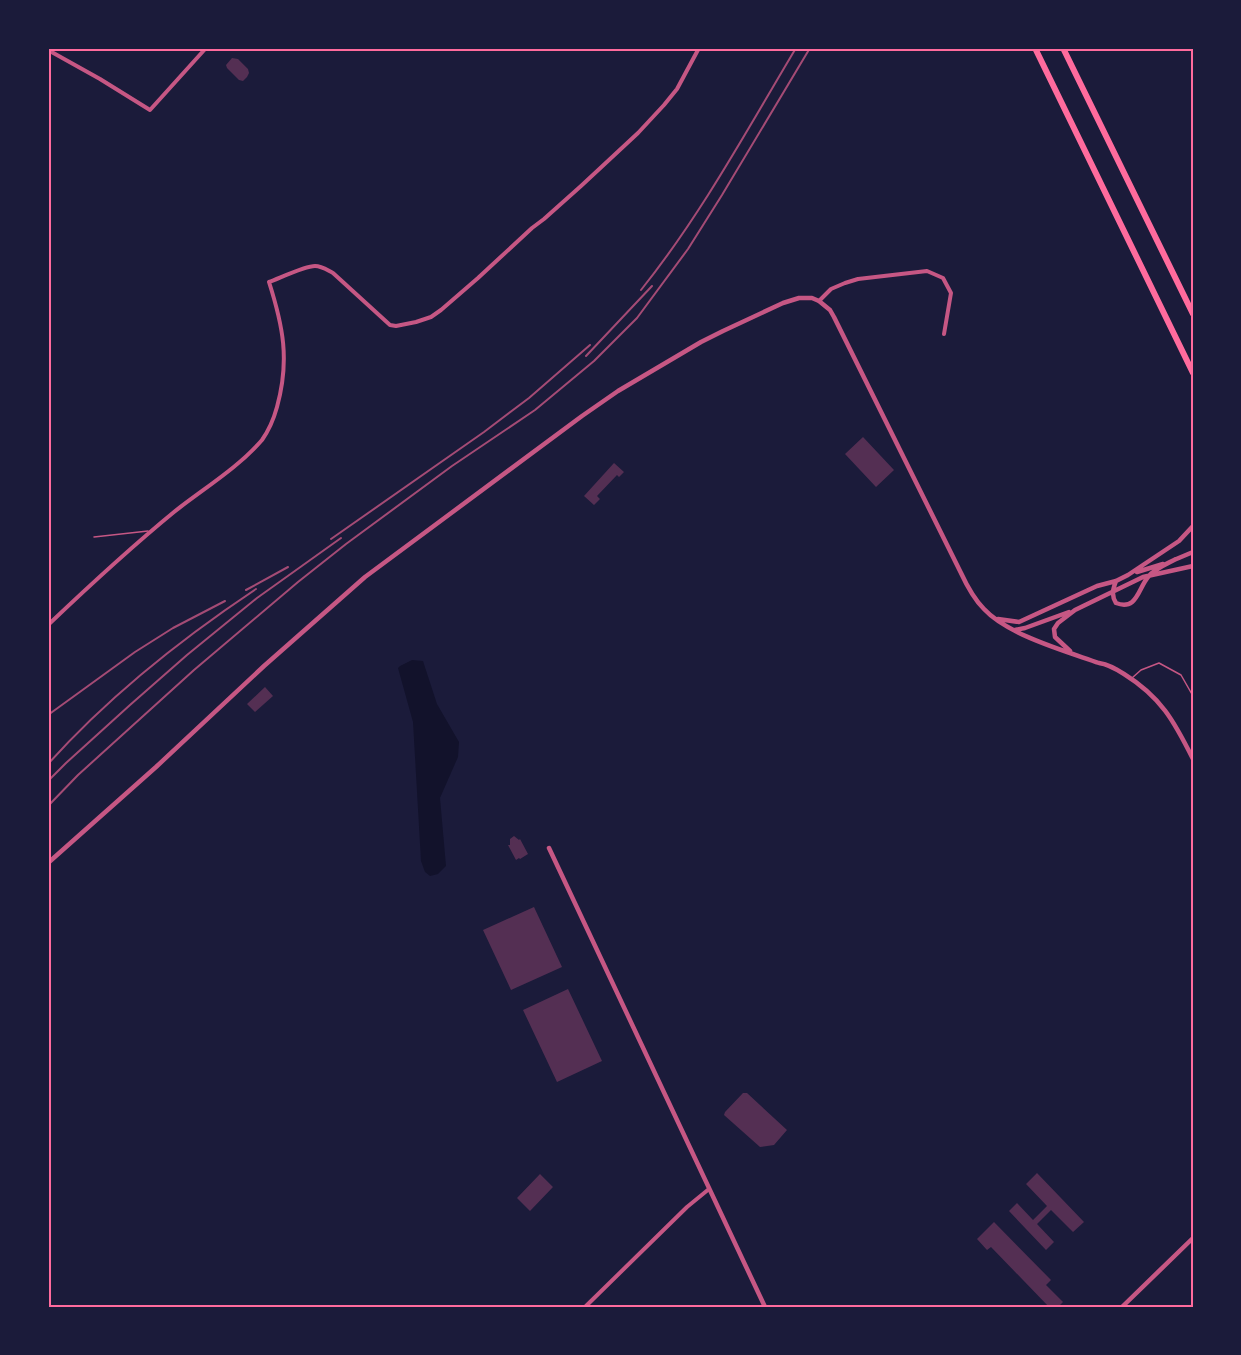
<svg xmlns="http://www.w3.org/2000/svg" width="1241" height="1355" font-family="'Open Sans',sans-serif">
<style>
.water{fill:#12122b}
.building{fill:#542f53}
.lines{fill:none;stroke-linecap:round;stroke-linejoin:round}
.service{stroke:#c65784;stroke-width:1.5}
.minor{stroke:#c65784;stroke-width:4}
.tertiary{stroke:#c65784;stroke-width:4.5}
.trunk{stroke:#ff6b9d;stroke-width:6}
.rail{stroke:#a44b75;stroke-width:2}
.neatline{fill:none;stroke:#ff6b9d;stroke-width:2}
</style>
<rect width="100%" height="100%" fill="#1b1b3a"/>
<path class="water" d="M412 660 423 661 437 704 459 742 458 757 440 798 446 866 438 874 430 876 425 872 421 861 413 722 398 668 400 666Z"/>
<path class="building" d="M232 58 238 59 248 69 249 73 247 77 243 81 239 80 227 68 226 65Z
M863 437 894 470 876 487 845 454Z
M614 463 624 472 619 477 617 475 597 496 600 499 594 505 584 496Z
M265 687 273 696 255 712 247 704Z
M514 836 519 840 520 839 528 854 520 859 519 858 516 860 508 845H510V839Z
M534 907 562 967 511 990 483 930Z
M568 989 602 1061 557 1082 523 1010Z
M743 1093H747L787 1130 774 1145 760 1147 724 1115 725 1112Z
M1037 1173 1084 1222 1073 1232 1051 1210 1037 1224 1054 1242 1046 1250 1009 1211 1017 1203 1033 1220 1047 1206 1026 1184Z
M540 1174 553 1187 530 1211 517 1198Z
M994 1222 1051 1280 1046 1285 1063 1302 1058 1307H1049L991 1247 987 1250 977 1239Z"/>
<g class="lines">
<path class="service" d="M94 537 148 531
M1132 678 1141 670 1159 663 1181 675 1193 696"/>
<path class="minor" d="M48 50 100 79 150 110 206 48
M819 301 831 289 845 283 858 279 927 271 943 278 951 293 944 334
M48 625C89 586 130 548 174 512 203 489 238 468 262 440 269 430 274 418 277 407 290 360 283 326 269 282 280 278 305 266 315 266 322 266 327 270 333 273L390 325 396 326 416 322 431 317 441 310 478 278 532 228 544 219 581 186 638 133 664 105 677 89 699 48
M585 1307 687 1207 709 1189"/>
<path class="tertiary" d="M1174 560 1193 552
M1137 572 1163 564
M1116 581C1113 589 1111 595 1116 603 1137 611 1138 589 1148 577 1155 568 1167 564 1176 559
M998 619 1019 622 1097 586 1116 581 1128 575 1179 541 1193 526
M1015 630 1025 628 1069 612
M1070 651 1055 637 1054 629 1058 623 1075 610 1143 577 1193 566
M549 848 765 1307
M48 863 156 767 264 666 365 577 582 416 618 391 701 342 723 331 783 303 799 298H812L819 301 830 310 834 317 961 573C967 586 974 599 984 609 1008 635 1065 651 1099 663 1108 664 1116 669 1124 674 1161 697 1174 721 1193 759
M1122 1307 1193 1238"/>
<path class="trunk" d="M1035 48 1193 373
M1063 48 1193 314"/>
<path class="rail" d="M641 290C701 215 747 130 796 48
M586 356 652 286
M331 539 484 432 529 398 590 345
M246 590 288 567
M48 715 135 652 173 628 225 601
M48 764C108 697 181 639 256 589
M48 781 66 763 130 705 187 655 257 598 341 538
M48 806 78 775 194 670 298 582 346 544 452 466 535 410 594 361 637 318 688 249 722 195 810 48"/>
</g>
<rect width="1241" height="1355" fill="none" stroke="#1b1b3a" stroke-width="99"/>
<rect x="50" y="50" width="1142" height="1256" class="neatline"/>
</svg>
